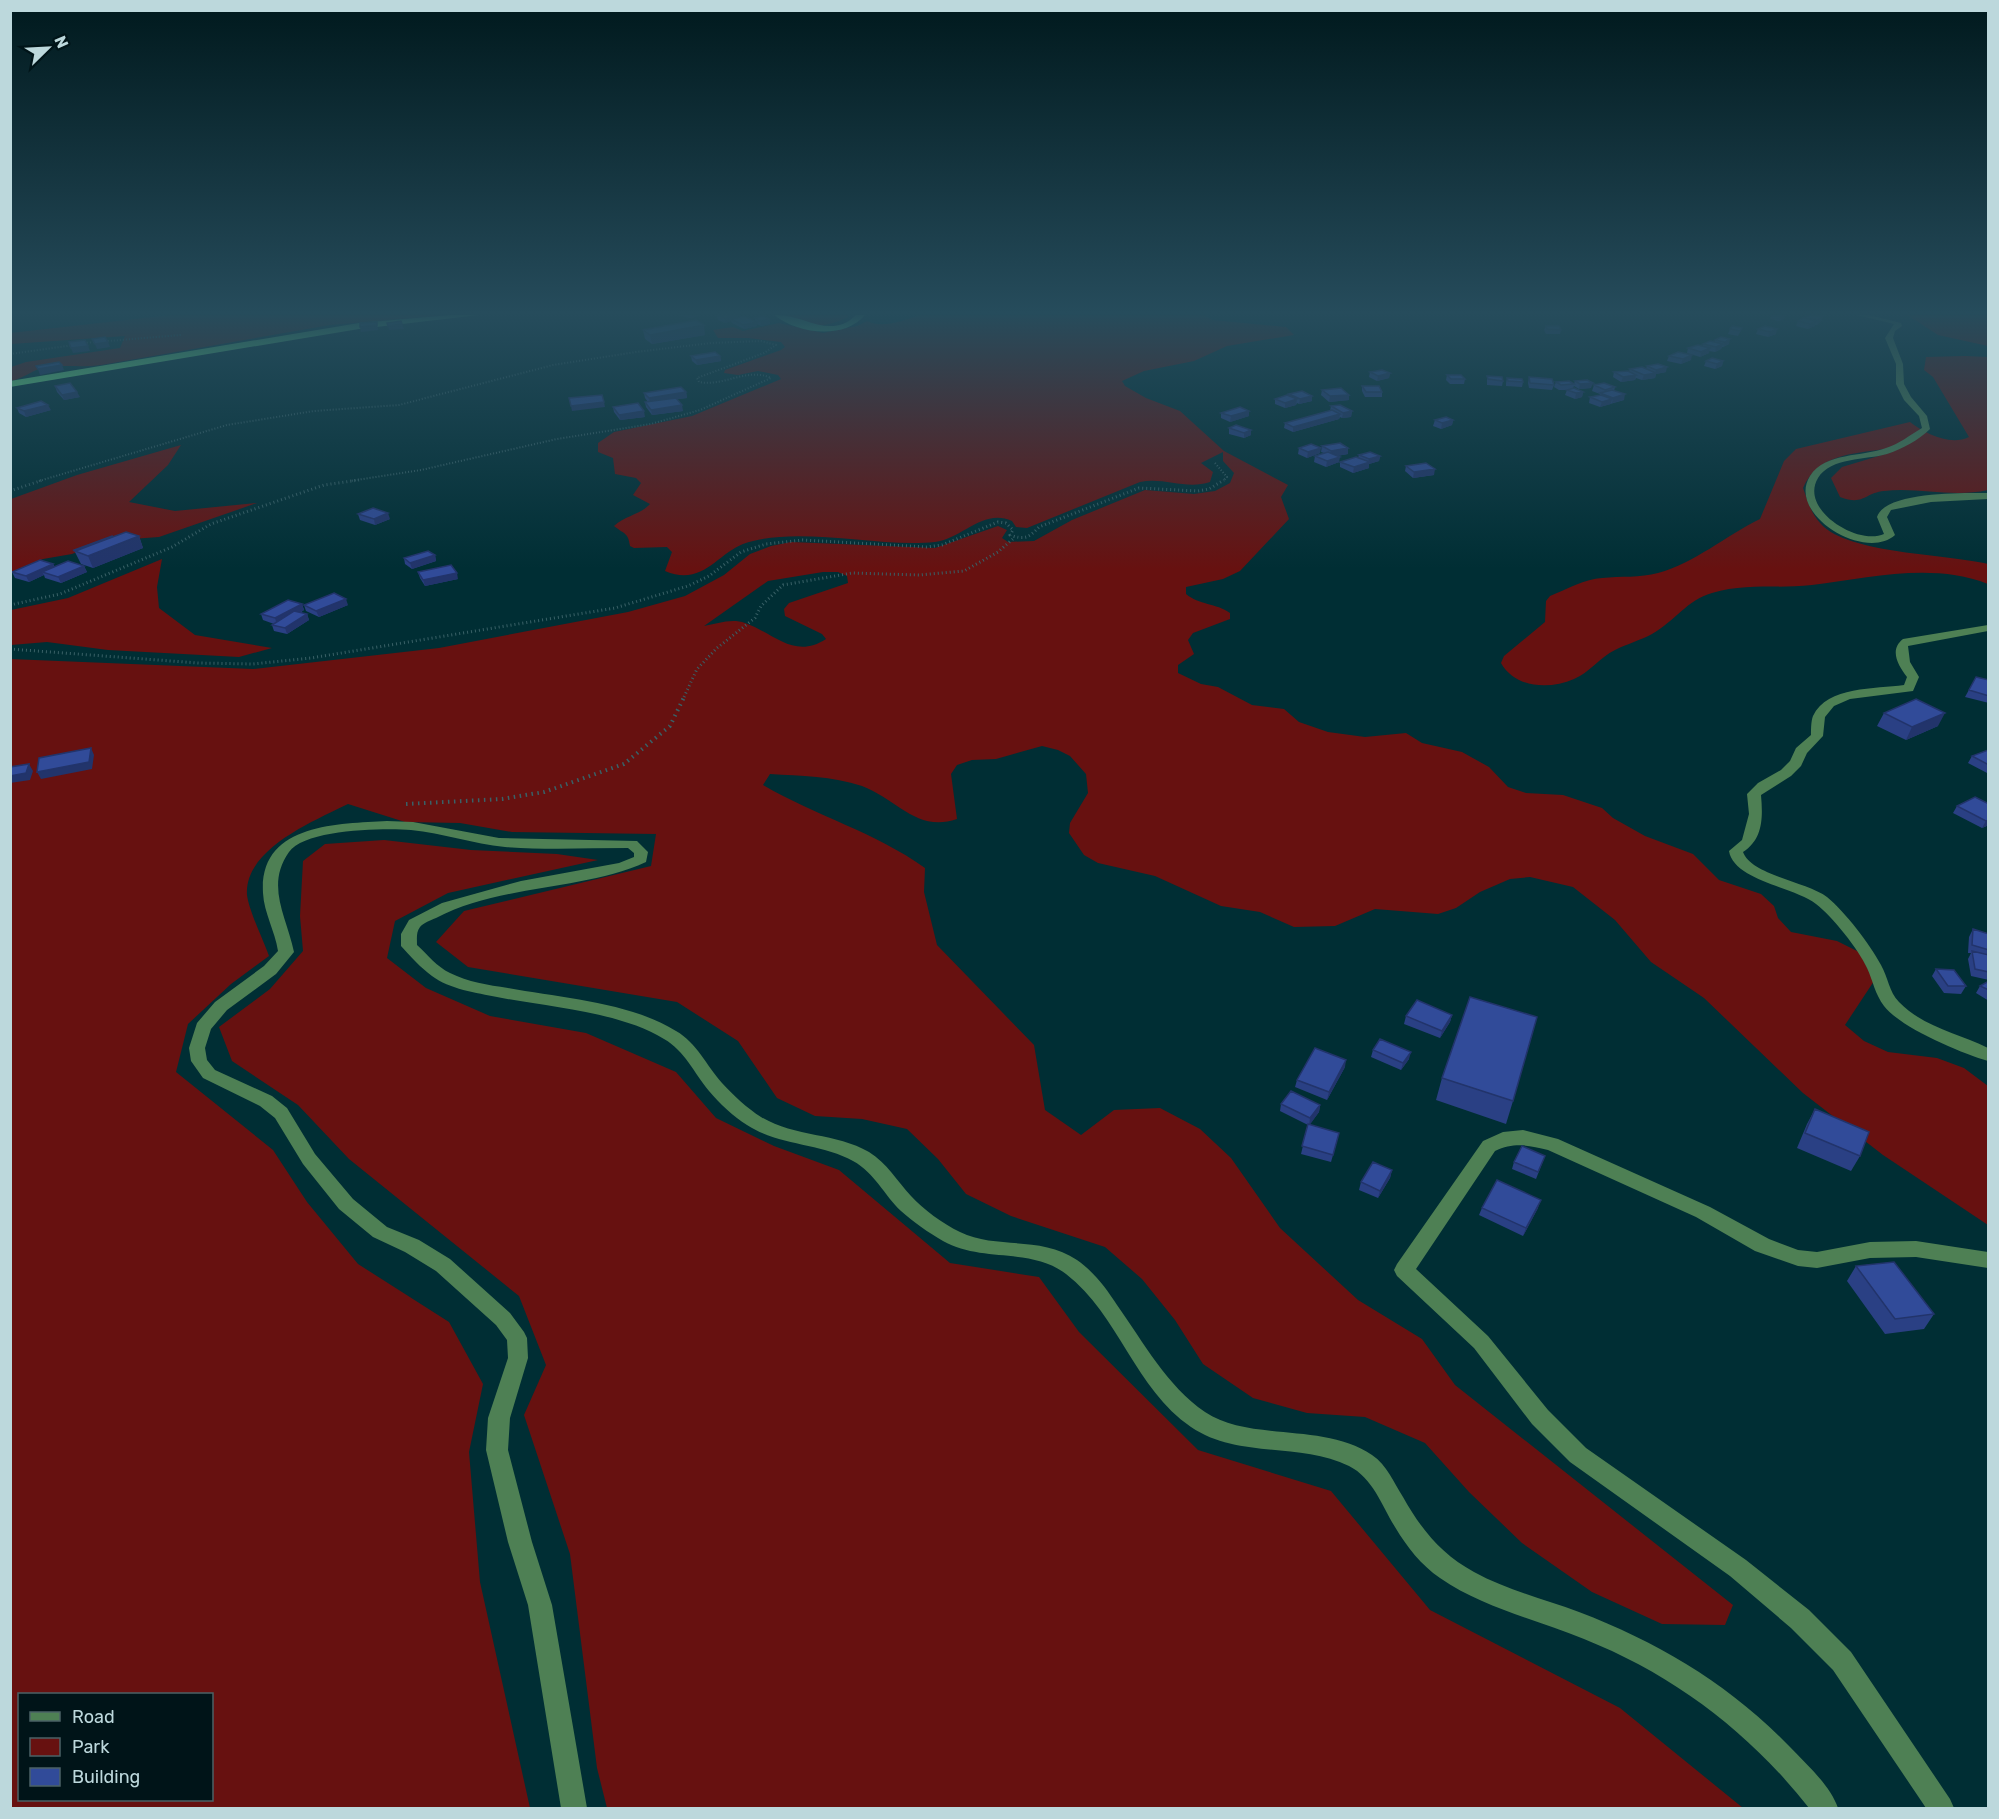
<svg xmlns="http://www.w3.org/2000/svg" width="1999" height="1819" font-family="Rubik,sans-serif">
<style>
.green{fill:#671110;fill-rule:evenodd}
.lines{fill:none;stroke-linecap:round;stroke-linejoin:round}
.path-far2{stroke:#396167;stroke-width:2;stroke-dasharray:1 2;stroke-linecap:butt}
.path-far1{stroke:#396167;stroke-width:3;stroke-dasharray:1 3;stroke-linecap:butt}
.path{stroke:#396167;stroke-width:4;stroke-dasharray:1.5 4.5;stroke-linecap:butt}
.minor{fill:#4e8054;fill-rule:evenodd}
.highway{fill:#77fb8c;fill-rule:evenodd}
.wall{fill:#2a4084}
.shaded-wall{fill:#22346b}
.building{fill:#314b99;stroke:#22346b;stroke-width:1.5}
</style>
<rect width="100%" height="100%" fill="#002e34"/>
<path class="green" d="M171 315H444L330 325 101 365C81 368 61 364 42 368 31 371 22 379 11 381V367L26 362 120 348 125 336 11 344 10 333Z
M785 315H847L848 317C821 330 811 326 785 315Z
M920 315H1204L1212 320 1286 327 1294 335 1227 346 1194 361 1144 371 1122 381 1125 386 1146 398 1180 411 1224 451 1288 485 1281 497 1289 519 1240 571 1223 579 1186 587V594C1199 605 1216 603 1230 613V619L1193 633 1188 640 1194 654 1178 665V673L1201 684 1218 687 1252 705 1284 709 1299 722 1328 732 1365 737 1406 733 1422 743 1462 752 1489 767 1508 787 1526 793 1563 795 1602 808 1613 818 1645 836 1693 854 1719 880 1761 894 1774 906 1778 918 1791 932 1837 941 1859 952 1874 981 1845 1025 1864 1041 1888 1052 1937 1058 1964 1068 1988 1086V1225L1883 1155 1803 1093 1704 998 1651 962 1615 920 1573 887 1530 877 1510 879 1480 892 1456 908 1438 914 1375 909 1335 926 1294 927 1260 912 1221 906 1155 876 1098 863 1084 855 1069 833 1070 823 1088 793 1086 774 1070 756 1058 750 1042 746 996 759 972 760 957 765 951 774 957 819C917 833 897 799 862 786 832 776 801 776 770 774L763 785C816 816 875 832 925 868L924 892 937 945 1034 1045 1045 1110 1081 1135 1114 1110 1160 1108 1200 1129 1231 1158 1280 1228 1358 1300 1422 1339 1455 1385 1733 1605 1725 1625 1662 1624 1592 1592 1522 1543 1469 1492 1425 1443 1365 1417 1307 1413 1253 1398 1203 1364 1175 1320 1142 1279 1105 1247 1011 1216 966 1194 938 1159 907 1129 862 1119 815 1116 777 1098 738 1041 677 1002 468 967 436 942 464 911 651 866 656 834 512 832 460 823 405 822 348 804C314 821 244 849 247 895 249 911 263 939 269 956L231 984 188 1024 176 1072 273 1150 307 1202 358 1264 449 1322 483 1384 469 1452 480 1582 530 1808H11L10 659 253 669 439 648 628 612 685 596 724 575 750 554 771 546 791 542 935 548 998 526 1007 530 1002 538 1008 542 1034 541 1072 520 1145 490 1194 494 1215 491 1230 483 1234 473 1223 461V452L1201 463 1213 472 1210 482C1186 490 1164 477 1140 482L1027 528 1016 527 1012 521C983 508 962 539 935 542 877 548 797 525 743 544 717 554 702 587 665 571L672 552 667 547 634 548 630 546C628 532 625 535 614 526 626 515 640 515 650 504L633 495 641 483 636 478 615 474 613 458 598 452V443L614 432 692 416 781 379 778 375 758 371 738 375 724 373 725 370 781 350 785 347 781 342 748 338H718L713 330 733 327 743 331 779 323 823 333 857 326 867 321C883 329 904 320 920 315ZM823 572H838L847 576 848 583 789 603 784 609 785 616 822 634 826 639C794 660 774 633 745 623 731 618 717 624 704 626L768 581ZM20 1694H212V1800H20Z
M1901 315H1988V346L1938 335 1909 316Z
M1965 356 1988 357V490C1952 498 1919 487 1884 491 1864 493 1864 506 1840 497L1831 478 1842 467 1892 452 1884 449C1852 454 1818 454 1803 488 1808 501 1810 512 1821 524 1848 554 1948 554 1988 564V584C1932 562 1869 578 1812 585 1778 589 1745 583 1712 593 1687 600 1675 621 1652 634 1641 640 1627 644 1615 650 1600 657 1589 673 1574 679 1549 690 1515 688 1501 663L1504 656 1545 622 1546 601 1550 596C1567 589 1585 579 1602 578 1621 576 1640 578 1658 573 1695 563 1725 536 1760 519L1784 461 1796 449 1910 422C1926 434 1950 446 1969 437L1933 377 1924 370 1926 357Z
M181 445 168 465 129 502 175 511 257 503 159 537 104 541 72 554 43 559 12 573 11 577V499L77 475Z
M162 559 157 587 159 608 195 635 272 648 239 657 108 650 47 642 11 645V610L68 598Z
M384 840 471 850 557 854 598 860 448 893 395 921 387 958 426 988 490 1016 586 1033 676 1072 716 1118 774 1146 839 1170 950 1263 1039 1277 1079 1332 1198 1450 1331 1491 1430 1610 1620 1708 1743 1808H607L597 1768 570 1554 524 1415 546 1365 519 1296 349 1159 298 1105 232 1061 219 1027 270 989 303 951 300 916 303 861 325 844Z"/>
<g class="lines">
<path class="path-far2" d="M84 343 181 335
M10 354 74 345
M1215 463 1227 477 1223 481
M39 481 227 425 314 411 399 405 553 365 636 352 711 343 761 341 776 345 764 353 697 378 699 382C724 387 747 367 771 378L700 410 651 424 557 439 421 470 350 481"/>
<path class="path-far1" d="M10 491 43 480
M10 605 60 594 172 547 211 524 324 485 359 480
M10 649 198 663 253 664 311 658 615 608 688 586 709 576 741 552 766 544 803 540 926 547 942 545 998 522 1006 523 1013 530 1010 535C1024 540 1029 538 1039 527L1139 488 1198 491 1209 489 1224 480
M684 697 697 669 717 648 755 618 761 606 783 585 852 573 919 575 964 571 998 552 1014 538"/>
<path class="path" d="M406 804 502 799 544 792 624 764 670 726 685 695"/>
<path class="minor" d="M1857 315H1869L1901 323 1902 326 1895 331 1893 338 1903 364 1904 384 1911 397 1927 416 1930 429C1919 440 1902 449 1887 454 1866 460 1831 457 1818 478 1799 509 1857 546 1884 534L1877 517C1885 491 1965 493 1988 493V499L1931 502 1891 510 1887 517 1895 535C1865 562 1786 514 1810 476 1825 452 1863 457 1886 448 1899 444 1910 435 1922 428L1919 416 1904 400 1896 384V364L1885 338 1894 324Z
M1988 625V631L1908 646 1910 662 1919 677 1913 691 1850 699 1834 706 1825 717 1823 736 1807 753 1801 766 1791 776 1761 795C1763 818 1763 839 1743 852 1751 875 1807 882 1827 897 1845 912 1870 944 1881 965 1888 977 1889 992 1899 1002 1923 1027 1958 1033 1988 1048V1061C1961 1053 1901 1028 1884 1006 1875 994 1873 981 1867 968 1859 950 1832 916 1816 904 1795 887 1734 881 1729 851L1742 840 1749 814 1747 794 1758 783 1781 770 1790 761 1796 748 1811 735C1811 729 1811 721 1813 716 1827 686 1876 689 1904 685L1907 677C1898 665 1889 650 1903 639Z
M387 821 413 822 499 838 637 841 648 852 646 862C582 891 501 884 436 918 431 920 423 923 420 927 416 932 417 939 417 945 427 954 437 967 450 973 468 982 488 985 508 988 562 998 629 1002 676 1031 697 1043 706 1065 722 1083 732 1094 748 1109 761 1117 794 1137 836 1133 869 1152 887 1163 897 1181 911 1196 923 1209 943 1224 960 1232 997 1250 1041 1235 1077 1260 1094 1272 1106 1288 1117 1305 1144 1343 1167 1386 1205 1412 1249 1442 1324 1422 1372 1455 1387 1465 1394 1483 1403 1497 1421 1529 1441 1554 1474 1572 1507 1590 1544 1599 1579 1612 1660 1643 1730 1685 1790 1747 1807 1765 1830 1785 1838 1808H1809C1749 1732 1674 1675 1584 1639 1536 1619 1483 1608 1440 1578 1421 1565 1407 1547 1395 1527 1382 1506 1373 1478 1349 1466 1300 1442 1238 1459 1191 1427 1135 1389 1119 1315 1066 1274 1032 1247 982 1263 943 1241 929 1233 912 1221 901 1211 884 1195 875 1173 853 1161 821 1143 779 1146 747 1125 734 1117 719 1103 709 1091 694 1073 685 1051 664 1039 621 1012 548 1007 497 997 477 993 449 989 432 976 421 968 410 956 401 946V934L409 920 442 903 521 881 619 863 634 857V853L628 848C587 848 546 850 505 847 473 844 443 833 411 830 385 828 305 829 289 852 265 886 287 917 294 952L276 974 227 1010 211 1029 205 1048 207 1060 215 1070 272 1096 287 1108 315 1154 353 1199 387 1227 419 1240 450 1259 510 1313 524 1332 527 1338 528 1358 510 1418 508 1450 532 1542 552 1605 587 1808H561L528 1605 508 1542 486 1450 488 1418 508 1358 507 1340 496 1325 436 1271 405 1252 373 1237 339 1209 303 1164 275 1118 260 1106 203 1078 191 1061 189 1048 197 1023 215 1002 264 966 278 951C275 931 264 913 263 893 259 823 338 824 387 821Z
M1523 1130 1558 1139 1710 1207 1769 1239 1798 1250 1817 1252 1870 1242 1916 1241 1988 1252V1268L1916 1257 1870 1258 1817 1268 1798 1266 1755 1251 1696 1217 1548 1150C1528 1145 1514 1142 1495 1151L1416 1269 1488 1336 1548 1410 1586 1448 1746 1560 1809 1610 1851 1652 1950 1799 1954 1808H1926L1833 1670 1791 1628 1730 1576 1570 1462 1532 1424 1474 1348 1397 1276 1394 1270 1397 1264 1483 1141 1503 1132Z"/>
<path class="highway" d="M451 315H479L359 329 10 387V381L359 323Z
M774 315C803 313 830 341 856 315H865C844 340 798 334 774 315Z"/>
</g>
<path class="wall" d="M680 315H701L691 318 681 316Z
M717 315 738 317 755 321V318L769 319 770 324 761 326 757 324V326L744 329 732 323 731 321 725 323 718 320Z
M1771 315H1785L1784 319 1779 321 1770 319Z
M1807 315H1816L1823 316 1821 321 1817 325H1815V326L1808 329 1796 326 1798 321 1805 319 1809 315Z
M1546 326 1561 330 1560 334H1546L1544 330Z
M1742 328 1738 336 1728 334 1730 329Z
M1758 329 1776 334 1768 337 1756 334Z
M643 330 705 335 652 344 645 339Z
M1715 340 1729 344 1723 347H1722L1721 349 1715 352 1709 351V353L1700 357 1687 353 1688 348 1703 346V344L1715 342Z
M691 356H720L721 361 697 365 692 361Z
M1669 356 1691 360 1681 364 1667 361Z
M1706 361H1723L1722 366 1715 369 1704 366Z
M1647 366 1666 372 1656 374 1655 378 1642 380 1636 378 1635 380 1621 382 1613 377 1614 372 1629 371 1630 369H1646Z
M1370 372 1390 373 1389 378 1377 381 1369 377Z
M1447 375 1465 379 1464 384H1450L1446 380Z
M1487 376 1503 381 1502 386 1487 385Z
M1529 377 1554 385 1552 390 1529 388 1528 383Z
M1507 378 1523 382 1522 387 1506 386V383Z
M1575 381 1591 388 1579 389 1574 386 1573 388 1583 392 1582 397 1575 399 1565 395 1567 390H1559L1554 387 1556 382 1574 384Z
M1594 385 1615 387 1614 391 1624 400 1600 407 1589 403 1590 397 1600 395V394L1592 391Z
M55 386 80 397 64 400 57 392Z
M1362 386 1382 392V397H1365L1362 391Z
M1322 390 1349 395V400L1329 402 1321 395Z
M686 392 687 398 677 399 683 411 652 415 646 407 645 402H648L645 398 644 393Z
M1289 394 1312 396V401L1299 404 1297 403 1296 405 1285 408 1275 404V399L1289 396Z
M1331 406 1352 411 1351 417 1342 418 1340 417 1339 419 1293 432 1284 428 1285 423 1330 411Z
M613 407 645 417 620 420 614 412Z
M17 408 51 410 26 417 19 413Z
M1221 413 1249 416 1230 422 1221 418Z
M1435 420H1453L1452 425 1441 429 1433 426Z
M1229 428 1251 435 1244 438 1229 434Z
M1322 446 1348 454 1337 456 1339 462 1326 467 1314 462 1315 456 1324 453 1321 452Z
M1299 448 1320 453 1307 458 1298 454Z
M1359 455 1380 456 1379 461 1369 464V468L1353 473 1340 467V462L1358 458Z
M1406 466 1434 475 1413 478 1405 471Z
M358 514 390 519 375 525 360 520Z
M139 536 143 548 93 568 81 564 74 550Z
M435 555 436 561 412 569 405 564 404 558Z
M53 564 55 567 84 566 87 572 61 583 45 578 44 575 29 582 15 578 12 572Z
M418 572 458 579 425 586 420 578Z
M302 604 304 610 300 613 307 614 309 620 287 634 274 631 272 625 274 624 263 620 261 614Z
M304 605H348L319 617 306 611Z
M1976 677 1989 680V703L1965 697Z
M1884 713 1938 726 1906 740 1877 726Z
M1989 751V774L1968 763 1972 756Z
M1989 804V825L1982 828 1953 813 1957 806Z
M1973 929 1989 934V980L1971 976 1968 959 1971 953H1968L1969 937Z
M1936 969 1966 986 1961 994 1944 993 1932 976Z
M1989 981V1001L1976 993 1980 986Z
M1452 1015 1450 1022 1440 1038 1404 1024 1406 1016Z
M1373 1050 1409 1059 1401 1070 1371 1057Z
M1345 1067 1327 1100 1295 1087 1297 1080Z
M1442 1078 1513 1101 1506 1124 1436 1100Z
M1281 1104 1320 1105 1319 1112 1309 1125 1337 1141 1331 1162 1301 1154 1308 1125 1280 1111Z
M1815 1109 1860 1156 1851 1171 1797 1148 1807 1124Z
M1545 1156 1536 1179 1512 1169 1514 1162Z
M1392 1170 1390 1178 1378 1198 1359 1190 1361 1182Z
M1482 1208H1538L1523 1236 1479 1215Z
M1856 1266 1934 1314 1924 1329 1885 1334 1847 1281Z"/>
<path class="shaded-wall" d="M691 315H701L691 318Z
M738 315V320L731 319V321L725 323V318Z
M1785 315 1784 319 1779 321 1780 316Z
M1823 316 1821 321 1817 325 1818 320Z
M769 319 770 324 761 326V321Z
M1816 321 1815 326 1808 329 1810 324Z
M377 322 378 330 361 332 360 327Z
M757 322V326L744 329 743 325Z
M402 324 404 329 389 330 388 326Z
M704 325 705 335 652 344 650 335Z
M1777 329 1776 334 1768 337 1770 332Z
M1730 339 1729 344 1723 347 1725 342Z
M108 342 110 347 97 349 95 344Z
M1723 344 1721 349 1715 352 1716 347Z
M88 346 90 351 73 353 71 348Z
M1710 348 1709 353 1700 357 1701 352Z
M1692 355 1691 360 1681 364 1683 359Z
M720 356 721 361 697 365 696 360Z
M1723 361 1722 366 1715 369 1717 364Z
M62 365 64 370 40 375 38 369Z
M1667 367 1666 372 1656 374 1655 378 1642 380 1644 375 1655 373 1656 370Z
M1390 373 1389 378 1377 381 1378 376Z
M1636 375 1635 380 1621 382 1623 377Z
M1593 383 1591 388 1579 389 1580 384Z
M77 392 80 397 64 400 62 395Z
M686 392 687 398 650 403 649 398Z
M1583 392 1582 397 1575 399 1576 393Z
M1625 394 1624 400 1612 403 1613 398Z
M1349 395V400L1329 402 1330 396Z
M1312 396V401L1299 404 1300 399Z
M1297 399 1296 405 1285 408V403Z
M1612 399 1611 404 1600 407 1602 402Z
M604 402 605 407 572 411 571 406Z
M48 405 51 410 26 417 24 411Z
M682 405 683 411 652 415 651 410Z
M644 411 645 417 620 420 619 415Z
M1249 411V416L1230 422 1231 416Z
M1352 411 1351 417 1342 418 1343 413Z
M1340 414 1339 419 1293 432V427Z
M1453 420 1452 425 1441 429 1442 423Z
M1251 430V435L1244 438V433Z
M1321 448 1320 453 1307 458 1308 452Z
M1348 448V454L1330 457 1331 451Z
M1380 456 1379 461 1369 464V468L1353 473 1354 467 1368 463 1369 459Z
M1340 457 1339 462 1326 467 1327 461Z
M1435 469 1434 475 1413 478 1414 472Z
M388 513 390 519 375 525 374 519Z
M139 536 143 548 93 568 88 556Z
M435 555 436 561 412 569 410 563Z
M53 564 56 570 42 572 44 575 29 582 26 576Z
M84 566 87 572 61 583 58 577Z
M457 573 458 579 425 586 423 580Z
M346 599 348 605 319 617 316 611Z
M302 604 304 610 277 625 275 618Z
M307 614 309 620 287 634 285 628Z
M1945 713 1938 726 1906 740 1912 727Z
M91 748 94 755 92 769 41 779 37 772Z
M29 764 33 771 30 780 10 783V776Z
M1989 820V825L1982 828 1986 821Z
M1452 1015 1450 1022 1440 1038 1442 1031Z
M1411 1052 1409 1059 1401 1070 1403 1063Z
M1346 1060 1345 1067 1327 1100 1329 1092Z
M1320 1105 1319 1112 1309 1126 1310 1118Z
M1392 1170 1390 1178 1378 1198 1380 1191Z
M1541 1200 1538 1208 1523 1236 1526 1228Z"/>
<path class="building" d="M717 315H738L725 318Z
M1810 315H1814L1823 316 1818 320 1805 318Z
M744 316 757 322 743 325 731 319Z
M763 316 769 319 761 321 755 318Z
M1804 318 1816 321 1810 324 1798 321Z
M696 320 704 325 650 335 643 330Z
M401 321 402 324 388 326 387 323Z
M377 322V325L360 327V323Z
M1546 326H1559L1561 330 1547 329Z
M1732 326 1742 328 1740 331 1730 329Z
M1765 326 1777 329 1770 332 1758 329Z
M105 337 108 342 95 344 92 339Z
M1721 337 1730 339 1725 342 1715 340Z
M85 340 88 346 71 348 69 342Z
M1710 341 1723 344 1716 347 1703 344Z
M1698 345 1710 348 1701 352 1688 348Z
M715 352 720 356 696 360 691 356Z
M1678 352 1692 355 1683 359 1669 356Z
M1712 358 1723 361 1717 364 1706 361Z
M59 362 62 365 38 369 36 366Z
M1658 364 1667 367 1656 370 1647 366Z
M1642 367 1656 373 1644 375 1630 369Z
M1382 370 1390 373 1378 376 1370 372Z
M1628 371 1636 375 1623 377 1614 372Z
M1447 375H1461L1465 379H1451Z
M1487 376 1502 377 1503 381 1488 379Z
M1529 377 1552 379 1554 385 1530 383Z
M1507 378 1522 379 1523 382 1508 381Z
M1587 380 1593 383 1580 384 1575 381Z
M1569 381 1574 384 1561 385 1556 382Z
M70 383 77 392 62 395 55 386Z
M1604 383 1615 387 1605 390 1594 385Z
M1362 386H1379L1382 392H1366Z
M681 387 686 392 649 398 644 393Z
M1341 388 1349 395 1330 396 1322 390Z
M1574 388 1583 392 1576 393 1567 390Z
M1612 390 1625 394 1613 398 1600 393Z
M1302 391 1312 396 1300 399 1289 394Z
M602 395 604 402 571 406 569 398Z
M1287 395 1297 399 1285 403 1275 399Z
M1601 395 1612 399 1602 402 1590 397Z
M676 398 682 405 651 410 645 402Z
M41 401 48 405 24 411 17 408Z
M638 403 644 411 619 415 613 407Z
M1340 405 1352 411 1343 413 1331 406Z
M1240 407 1249 411 1231 416 1221 413Z
M1332 410 1340 414 1293 427 1285 423Z
M1446 417 1453 420 1442 423 1435 420Z
M1236 425 1251 430 1244 433 1229 428Z
M1340 443 1348 448 1331 451 1322 446Z
M1311 444 1321 448 1308 452 1299 448Z
M1328 452 1340 457 1327 461 1315 456Z
M1370 452 1380 456 1369 459 1359 455Z
M1356 457 1370 462 1354 467 1340 462Z
M1426 463 1435 469 1414 472 1406 466Z
M373 508 388 513 374 519 358 514Z
M126 532 139 536 88 556 75 551Z
M112 536V537L76 551 74 550Z
M428 551 435 555 410 563 404 558Z
M40 560 53 564 26 576 12 572Z
M68 561 84 566 58 577 42 572Z
M451 565 457 573 423 580 418 572Z
M334 593 346 599 316 611 304 605Z
M288 600 302 604 275 618 261 614Z
M294 611 307 614 285 628 272 625Z
M1976 677 1989 680V696L1969 690Z
M1916 699 1945 713 1912 727 1884 713Z
M91 748 89 762 37 772 39 758Z
M1988 750 1989 751V765L1972 756Z
M29 764 26 773 10 776V767Z
M1975 797 1989 804V820L1986 821 1957 806Z
M1973 929 1989 934V950L1972 945Z
M1972 951 1989 955V972L1975 969Z
M1936 969 1954 970 1966 986H1948Z
M1989 981V990L1980 986Z
M1470 997 1537 1017 1513 1101 1442 1078Z
M1417 1000 1452 1015 1442 1031 1406 1016Z
M1380 1039 1411 1052 1403 1063 1373 1050Z
M1315 1048 1346 1060 1329 1092 1297 1080Z
M1291 1091 1320 1105 1310 1118 1281 1104Z
M1815 1109 1869 1132 1860 1156 1805 1133Z
M1308 1124 1339 1133 1333 1155 1302 1146Z
M1522 1146 1545 1156 1538 1172 1514 1162Z
M1373 1162 1392 1170 1380 1191 1361 1182Z
M1497 1180 1541 1200 1526 1228 1482 1208Z
M1894 1262 1934 1314 1895 1319 1856 1266Z"/>
<linearGradient id="sky" x2="0" y2="1"><stop stop-color="#00191d"/><stop offset="0.55" stop-color="#264c5c"/><stop offset="1" stop-color="#264c5c" stop-opacity="0"/></linearGradient>
<rect width="1999" height="569" fill="url(#sky)"/>
<rect width="1999" height="1819" fill="none" stroke="#bcd8dc" stroke-width="24"/>
<rect x="18" y="1693" width="195" height="108" fill="#001418" stroke="#4b6266" stroke-width="1.5"/>
<rect x="30" y="1712" width="30" height="9" fill="#4e8054" stroke="#4b6266" stroke-width="1.5"/>
<text x="72" y="1723" font-size="18" fill="#bcd8dc">Road</text>
<rect x="30" y="1738" width="30" height="18" fill="#671110" stroke="#4b6266" stroke-width="1.5"/>
<text x="72" y="1753" font-size="18" fill="#bcd8dc">Park</text>
<rect x="30" y="1768" width="30" height="18" fill="#314b99" stroke="#4b6266" stroke-width="1.5"/>
<text x="72" y="1783" font-size="18" fill="#bcd8dc">Building</text>
<g transform="translate(48 48) rotate(66)" stroke="#001418" stroke-width="4.5" paint-order="stroke">
<path d="M0-4.5L10 22L0 15L-10 22Z" fill="#bcd8dc"/>
<text y="-9" font-size="16" font-weight="bold" text-anchor="middle" fill="#bcd8dc">N</text>
</g>
</svg>
